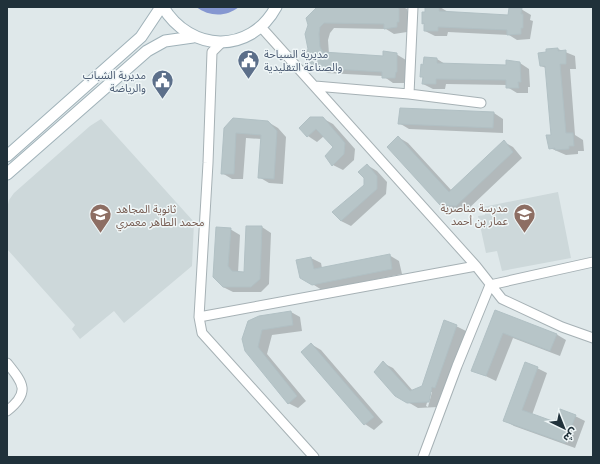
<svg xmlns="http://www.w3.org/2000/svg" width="600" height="464" font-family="'Varela Round','Noto Sans Arabic',sans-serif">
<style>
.built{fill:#cdd8da}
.water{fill:#8597d1}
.shadow{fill:#0003;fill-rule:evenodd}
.building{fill:#b7c5c8;stroke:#b1c0c4}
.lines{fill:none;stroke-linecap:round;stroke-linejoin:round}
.minor-casing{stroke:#a6b1b5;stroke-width:11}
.secondary-casing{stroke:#a0b2b9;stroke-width:13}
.minor{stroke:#fff;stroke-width:9}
.secondary{stroke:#fff;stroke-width:11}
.labels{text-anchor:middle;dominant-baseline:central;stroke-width:3;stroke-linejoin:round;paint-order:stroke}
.service-label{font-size:11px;fill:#4e5e75;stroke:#eff6f7;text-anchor:start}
.education-label{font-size:11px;fill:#785e54;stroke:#eff6f7;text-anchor:end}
</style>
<rect width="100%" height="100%" fill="#dfe8ea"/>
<path class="built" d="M101 119 194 222 192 266 124 323 114 311 80 339 72 329 75 325 7 249V209L9 200 14 193 90 126Z
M558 192 571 258 502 271 497 251 486 253 478 216 485 215 483 207Z"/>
<path class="water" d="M196 7H239C226 17 210 17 196 7Z"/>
<path class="shadow" d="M319 7H403L407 9 409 15 407 32 394 34 386 29 334 28 330 33 328 40 329 54 384 57 396 54 406 60 405 83H393L383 76 327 73 312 64 309 49 314 10Z
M426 7H440L448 12 509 16 521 9 531 15 530 20 533 21 530 39 517 40 509 35 448 32 447 36H435L425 31V25L423 23Z
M558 49 575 56 576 69H570L575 135 583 140 584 151H578V154L566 155 550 148 552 136 546 68 541 66 548 52Z
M437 59 445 64 507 66 520 63 529 69 530 87H528V93H517L507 87V85L446 84 445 89H433L423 84 424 78 421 76Z
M494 113 503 119V133L409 129 399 123Z
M322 118 333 124 355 149 354 160 343 170 333 165 334 147 324 136 317 142 308 136Z
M268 122 278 128 286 137 283 184 269 183 259 177 262 139 246 138 243 179H232L222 173 225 129Z
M398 137 408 143 452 191 504 142 513 147 522 158 466 211 450 210 440 204Z
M367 165 377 171 387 182 386 194 351 226 341 221 365 186Z
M262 227 271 233 269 284 261 292H233L223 287 230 229 240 235 238 273H245Z
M389 255 399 261 402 274 322 290 301 277 311 258 321 263 322 268Z
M495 311 556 334 566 340 560 356 513 338 496 381 473 370Z
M291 312 300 317 302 331 272 335 267 354 306 401 298 408 288 403 243 339Z
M456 326 466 331 445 393 442 392 438 407 418 408 396 395 383 363 393 368 413 391 423 387ZM430 392H432L428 407 426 406Z
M311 344 321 350 383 422 374 430 365 424Z
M537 368 547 373 532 415 555 423 575 416 585 421 575 448 514 426 504 420Z"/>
<path class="building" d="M317 7H398L399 9V22H397V27L384 29V24L324 23 320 27 319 34 320 47 323 52 383 56V51L397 53V72H396L395 78H382V72L317 68 312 65 305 56 308 49 305 34 308 25 306 18Z
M425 7H439V11L508 15 509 8H522L521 14H523V28H521V34L507 35V30L438 27V31H424V23L422 24V12H425Z
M558 48V51L566 50V64H560L566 133H573L574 146H569V149L555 150V148L549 149 546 135H551L545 66H540L538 53 546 52V49Z
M424 57 437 58V63L506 65V60L520 62 521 82H518L519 88H506V80L436 79V84H422L423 77H420L421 64 423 65Z
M400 108 494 112 493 128 398 124Z
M310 117H323L345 143 344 154 332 166 325 156 333 147 316 129 307 137 299 128Z
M233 118 268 121 277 131 274 179 258 178 261 135 236 133 234 174H221L224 128Z
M398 136 449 192 504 140 513 152 456 206 440 205 387 147Z
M367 164 377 176V189L341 221 332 212 364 185V178L358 172Z
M246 226H262L260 279 251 287H223L213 277 216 227 231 228 228 266 232 271 244 272Z
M390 254 392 269 312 285 300 278 296 260 311 257 314 269Z
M495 310 557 334 550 351 503 333 486 376 471 371Z
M291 311 293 325 262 330 258 347 297 396 288 404 245 351 242 339 248 321 259 316Z
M444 320 457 325 435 388 432 387 429 402 407 403 395 396 374 372 383 361 410 391 422 386Z
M311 343 374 417 364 425 301 352Z
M525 362 538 367 522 410 555 422 560 409 576 415 565 443 503 421Z"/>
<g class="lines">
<defs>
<path id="minor" d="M261 27 476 266 502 299 562 327 593 338
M221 43 212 52 208 163 199 317 202 333 314 457
M315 86 409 94 481 103
M409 94 413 7
M490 285 593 262
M199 317 476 266
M7 363C23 383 31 392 7 411
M423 457 457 366 490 285"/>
<path id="secondary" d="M163 7C190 52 250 55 276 7
M7 156 141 37 161 7
M7 174 147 51 165 41 193 37"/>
</defs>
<use href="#minor" class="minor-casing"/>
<use href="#secondary" class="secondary-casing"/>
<use href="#minor" class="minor"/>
<use href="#secondary" class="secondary"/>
</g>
<defs>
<symbol id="civic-pin" viewBox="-11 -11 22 30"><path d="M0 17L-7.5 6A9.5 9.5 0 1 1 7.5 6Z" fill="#5c6f8a" stroke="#eff6f7"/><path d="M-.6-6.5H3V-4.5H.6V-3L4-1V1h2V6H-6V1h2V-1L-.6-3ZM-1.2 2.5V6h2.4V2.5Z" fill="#fff"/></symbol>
<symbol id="school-pin" viewBox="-11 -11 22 30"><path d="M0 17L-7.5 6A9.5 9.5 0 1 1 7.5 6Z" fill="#8d6e63" stroke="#eff6f7"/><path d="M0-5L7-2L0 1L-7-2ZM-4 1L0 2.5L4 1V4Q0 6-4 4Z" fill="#fff"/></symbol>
</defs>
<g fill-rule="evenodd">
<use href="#civic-pin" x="236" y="48" width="25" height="34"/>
<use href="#civic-pin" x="150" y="68" width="25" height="34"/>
<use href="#school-pin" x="512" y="202" width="25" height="34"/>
<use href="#school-pin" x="88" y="202" width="25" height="34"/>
</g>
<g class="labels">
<g class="service-label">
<text x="264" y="54">مديرية السياحة<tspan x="264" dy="13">والصناعة التقليدية</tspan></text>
<text x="146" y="75" text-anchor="end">مديرية الشباب<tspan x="146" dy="13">والرياضة</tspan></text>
</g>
<g class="education-label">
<text x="508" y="208">مدرسة مناصرية<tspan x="508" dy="13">عمار بن أحمد</tspan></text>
<text x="116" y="209" text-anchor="start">ثانوية المجاهد<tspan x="116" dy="13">محمد الطاهر معمري</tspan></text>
</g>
</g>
<rect width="600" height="464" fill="none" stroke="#20313a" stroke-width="16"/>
<g transform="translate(564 428) rotate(137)" stroke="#eff6f7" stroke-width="3" paint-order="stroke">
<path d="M0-3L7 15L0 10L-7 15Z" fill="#20313a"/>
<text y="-6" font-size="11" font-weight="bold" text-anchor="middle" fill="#20313a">ش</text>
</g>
</svg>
